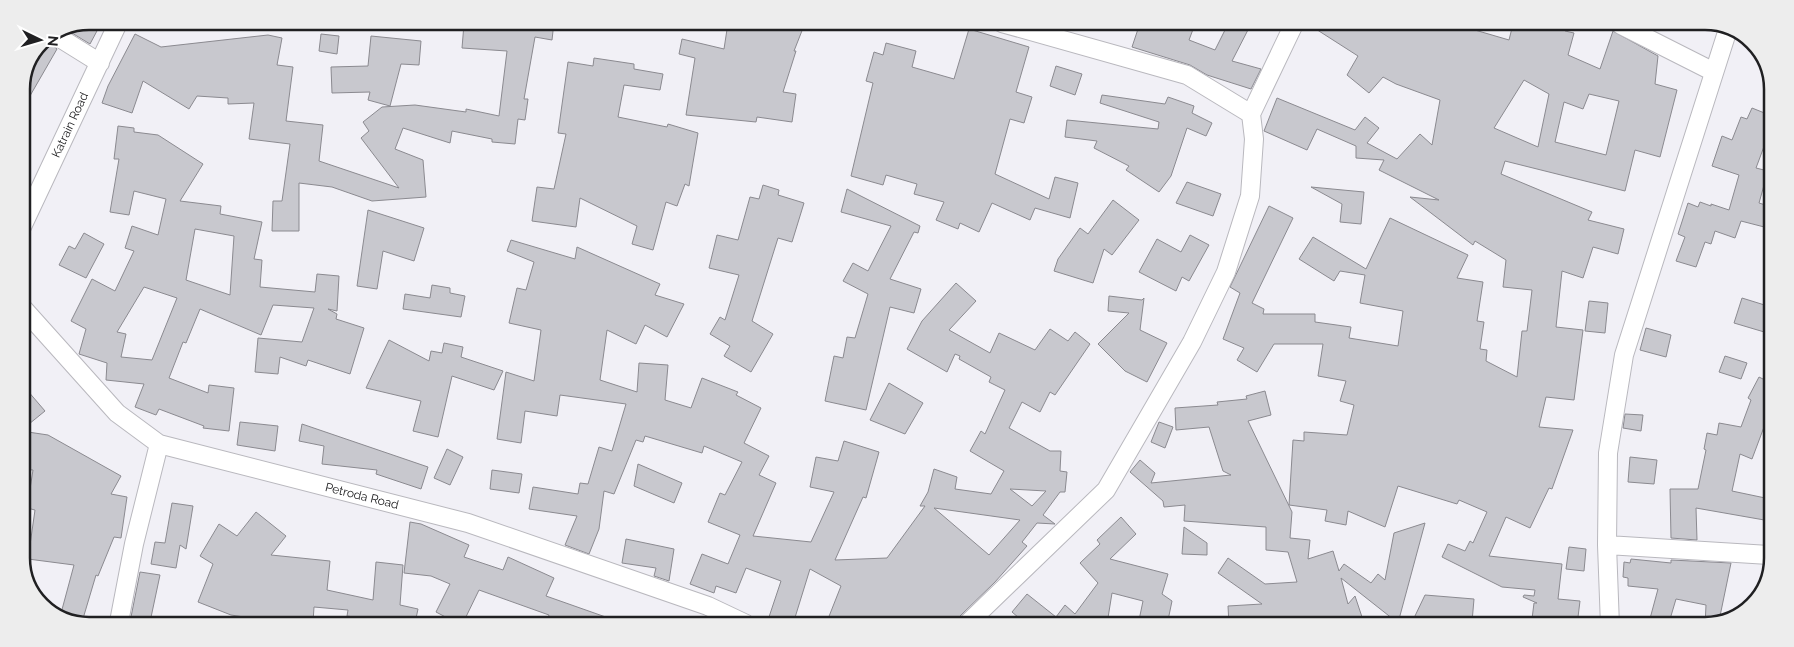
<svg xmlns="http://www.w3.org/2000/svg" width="1794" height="647" font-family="Raleway,sans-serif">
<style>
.building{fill:#c8c8ce;stroke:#8b8a90;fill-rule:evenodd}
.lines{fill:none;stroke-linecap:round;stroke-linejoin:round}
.street-casing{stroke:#b9b8be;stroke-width:20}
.street{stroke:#fff;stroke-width:18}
.labels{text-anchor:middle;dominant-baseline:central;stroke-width:4.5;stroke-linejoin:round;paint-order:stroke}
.street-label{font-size:12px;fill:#202022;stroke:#fff}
.rim{fill:none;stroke:#202022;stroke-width:2.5}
</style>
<rect width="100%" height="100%" fill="#f1f0f6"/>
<path class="building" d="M500 22H554L552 40 535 37 524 99H528L525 120 518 119 515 144 492 142V139L452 131 450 143 403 128 395 149 423 160 426 197 372 201 332 187 299 183V231H272L273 201H282L290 144 249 139 254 103 228 104V98L197 96 189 109 143 81 132 113 102 103 108 86 135 34 161 47 268 35 282 38 277 65 293 67 286 121 323 125 319 161 399 188 361 138 369 131 363 122 382 107 415 105 466 112V109L499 116 507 51 462 48 464 24 499 27Z
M84 23 98 29 90 44 67 30Z
M728 23H805L794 51H796L783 92 796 94 792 122 757 117 756 122 686 115 695 58 679 54 682 39 724 49Z
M1140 23 1195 24 1189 40 1215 50 1228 24H1251L1232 61 1261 69 1251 89 1207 75 1190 65 1132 47Z
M1308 24H1417L1467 30 1468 28 1509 40 1513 24H1567L1565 31 1574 33 1568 55 1600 69 1613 31 1658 56 1655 84 1677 90 1660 157 1635 150 1625 191 1505 161 1501 174 1592 212 1588 220 1624 229 1618 254 1593 247 1583 278 1562 271 1556 327 1583 330 1574 400 1546 397 1539 427 1573 430 1552 489 1549 488 1530 528 1506 517 1489 556 1562 564 1558 599 1580 601 1577 625 1532 619 1534 603H1537L1523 597 1524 595 1534 596 1535 590 1502 587 1442 557 1448 544 1465 551 1470 541 1473 543 1487 512 1459 500 1457 504 1398 486 1385 527 1348 511 1346 525 1325 521 1327 510 1289 505 1293 440 1304 441V432L1347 435 1354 405 1340 401 1346 381 1318 376 1323 344H1274L1257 372 1237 360 1244 348 1223 339 1240 293 1230 287 1269 206 1293 218 1252 303 1264 309 1263 314H1315V322L1351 327 1349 338 1398 346 1403 311 1360 303 1365 275 1340 271 1334 281 1299 259 1313 237 1366 269 1390 218 1468 255 1457 278 1483 282 1477 321 1484 322 1480 349 1487 350 1486 361 1517 377 1522 331H1527L1532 290 1503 287 1506 260 1475 241 1473 245 1410 197 1439 200 1379 170 1384 160 1356 158V146L1317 129 1307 150 1264 131 1277 98 1355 130 1365 117 1379 128 1367 143 1397 159 1420 134 1432 145 1440 100 1396 84 1383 77 1369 93 1347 75 1358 56ZM1524 80 1549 94 1538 147 1494 128ZM1589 94 1619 101 1606 155 1555 142 1564 102 1583 109Z
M969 29 1029 47 1016 92 1032 97 1024 123 1010 119 995 174 1049 199 1055 177 1078 183 1070 218 1035 208 1030 220 992 203 979 232 960 223 958 229 936 220 944 202 914 194 917 184 886 175 883 185 851 176 873 83 866 81 874 52 883 55 886 43 916 51 912 67 954 79Z
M321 34 339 36 337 54 319 51Z
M371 36 421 41 419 65 401 64 390 106 368 100 370 92 332 93 331 67 368 66Z
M45 39 57 49 23 108 21 85 41 41Z
M594 58 634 64V69L663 74 660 90 624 85 618 117 667 127 668 124 698 133 689 186 685 184 677 206 666 202 653 250 632 244 637 226 580 198 576 227 532 221 537 187 554 189 566 134 558 133 568 62 593 66Z
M1056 66 1082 74 1075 95 1050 86Z
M1102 95 1165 104 1168 97 1194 106 1192 113 1212 123 1206 136 1187 128 1171 176 1159 192 1126 170 1129 166 1094 148 1097 141 1065 137 1067 120 1158 129 1159 122 1100 103Z
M1752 108 1772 116V125L1756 168 1768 171 1759 203 1772 207V229L1741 221 1735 238 1715 231 1711 244 1705 242 1696 267 1676 261 1685 237 1678 234 1688 203 1698 207 1700 202 1711 206V204L1729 210 1739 175 1712 166 1722 136 1732 140 1741 117 1747 119Z
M118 126 134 128V132L158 135 203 164 180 201 221 206 220 214 262 222 254 259 262 260 260 287 315 292 317 274 339 276 337 311 328 309 337 314 336 319 364 328 350 374 308 360 306 366 280 357 278 374 255 372 258 338 302 342 314 308 273 305 261 335 200 309 186 343 183 342 169 378 208 393 209 385 234 388 229 431 203 428 204 426 159 409 156 415 135 407 144 384 106 380 107 363 79 354 86 329 71 321 92 279 115 291 134 251 125 248 132 226 158 235 166 199 134 191 129 215 110 212 119 159H114ZM195 229 234 236 230 295 186 280ZM144 287 177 298 152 360 121 357 126 334 117 332Z
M1187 182 1221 194 1213 216 1176 203Z
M763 185 779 190 778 195 804 203 792 242 778 238 752 321 773 334 751 372 724 356 730 346 710 334 720 317 725 320 739 275 709 268 717 235 738 240 750 197 759 199Z
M1311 187 1364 192 1361 224 1340 222 1342 204Z
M847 189 920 226 918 233 914 232 890 279 921 289 914 313 890 307 866 410 825 401 834 356 843 358 847 337 855 338 868 294 843 281 853 263 868 271 891 226 841 212Z
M1113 200 1139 220 1112 255 1104 249 1093 283 1054 271 1058 259 1080 228 1088 234Z
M368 210 424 228 414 261 383 251 377 289 357 286Z
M84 233 104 244 86 278 59 265 69 246 75 249Z
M1190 235 1209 245 1189 281 1182 277 1176 291 1139 272 1157 239 1181 252Z
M511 240 575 259 577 247 660 284 655 295 684 304 667 337 645 325 636 344 607 330 600 380 637 392 639 363 668 365 665 400 691 408 702 378 738 392 736 395 761 408 744 443 769 456 759 475 776 483 753 536 811 542 834 492 810 487 816 457 838 461 844 441 879 452 866 498 863 497 835 560 887 558 925 506H920L928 492 934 469 957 477 955 489 991 494 1004 471 970 451 981 431 985 434 1005 390 989 382 991 377 959 359 960 356 955 354 947 372 907 349 922 321 956 283 976 301 949 330 990 353 999 333 1035 350 1050 329 1068 341 1075 332 1090 344 1055 395 1050 392 1040 412 1022 402 1009 428 1050 451H1061L1060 471 1067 472 1065 492H1060L1043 515 1055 524 1037 523 1022 542 1027 546 995 582 960 616 955 624H826L841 586 810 569 793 624H790L769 617 781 581 746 568 736 593 716 586 714 593 690 584 702 554 728 564 740 535 708 522 720 493 725 495 742 462 704 446 702 453 645 436 643 442 636 440 614 494 604 491 599 529 589 554 565 545 577 516 529 509 533 487 578 494 580 483 588 484 599 447 612 451 626 404 560 395 557 416 525 411 521 443 497 439 506 372 534 381 541 330 509 323 517 288 526 290 534 262 507 251ZM1010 489 1046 491 1032 506ZM934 508 1020 520 989 555Z
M432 285 450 288V293L465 296 461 317 403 309 405 294 430 298Z
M1109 296 1142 300 1144 298 1140 330 1167 343 1147 382 1125 371 1098 344 1129 313 1108 311Z
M1742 298 1771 307V334L1734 323Z
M1589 301 1608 303 1605 333 1585 331Z
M1646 328 1671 335 1666 357 1640 350Z
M389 340 429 361 431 351 442 353 444 343 463 347 461 357 503 371 494 390 452 376 438 437 413 431 421 401 366 388Z
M1725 356 1747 363 1741 379 1719 372Z
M1759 377 1771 383 1770 411 1752 459 1740 454 1732 491 1770 499V521L1696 508 1697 540 1671 538 1670 489H1698L1706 450 1704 449 1707 433 1717 435 1719 423 1741 427 1751 400 1748 398Z
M21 383 45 411 29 424 21 415Z
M889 383 923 403 905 434 870 420Z
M1265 391 1271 415 1248 421 1292 512 1290 538 1310 540 1308 559 1333 551 1339 571 1344 564 1371 583 1378 574 1385 580 1394 533 1425 523 1398 623 1341 578 1348 604 1355 596 1362 617 1337 625H1229L1228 606 1262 604 1218 573 1228 558 1265 584 1297 582 1288 552 1266 550V527L1184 521 1185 505 1164 507 1163 501 1130 472 1140 460 1155 473 1151 483 1231 475 1223 471 1209 427 1176 430 1175 408 1218 405 1217 402 1247 399 1246 396Z
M1625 414 1643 415 1641 431 1623 428Z
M240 422 278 426 275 451 237 445Z
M1159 422 1173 427 1165 448 1151 442Z
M302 424 428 467 421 489 376 474 377 470 322 464 324 446 299 441Z
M28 432 48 435 121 476 111 494 127 497 121 538 114 537 98 576 96 575 82 622H67L60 617 74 565 28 559 35 510 27 508 33 470 22 469Z
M447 449 463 457 450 485 434 478Z
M1630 457 1657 460 1654 484 1628 482Z
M638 464 682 483 674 503 634 486Z
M492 470 522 474 519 493 490 489Z
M172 503 193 506 186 549 180 545 176 568 151 564 155 542 165 543Z
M256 512 286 536 271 555 330 561 327 590 373 600 376 562 403 565 400 605 418 609 415 623H395L347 616 348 610 314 607 313 622 277 618 276 622 231 615 198 602 213 564 200 556 219 524 237 536Z
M1121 517 1136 534 1110 559 1168 574 1162 594 1172 601 1167 625H1138L1143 601 1112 593 1107 624H1026L1012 612 1027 594 1056 617 1065 605 1075 614 1098 583 1080 563 1100 544 1097 540Z
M410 522 421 524 469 545 464 557 503 570 508 557 554 578 546 596 617 621V623H546L549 615 479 590 463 623H457L436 612 450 584 431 576 404 573Z
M1184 527 1207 543V555L1182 554Z
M626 539 674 549 669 581 654 576 656 568 622 563Z
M1569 547 1586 549 1584 571 1566 569Z
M1631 559 1671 563V560L1731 563 1719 621 1705 626 1706 605 1676 599 1668 626H1648L1658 589 1628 586V578L1623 577 1624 562 1630 563Z
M140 572 160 575 150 622H130Z
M1425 595 1474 599 1472 622 1414 618Z"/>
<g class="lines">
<defs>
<path id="street" d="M1621 25 1714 72
M55 35 100 63
M1251 114 1294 24
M21 229 119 21
M21 306 117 413 159 444 468 523 708 606 746 624
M1607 545 1769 555
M119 622 134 544 159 444
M967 624 1106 490 1192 342 1226 272 1250 196 1254 139 1251 114 1187 75 1002 23
M1610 626 1607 545 1608 453 1624 355 1729 26"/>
</defs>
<use href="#street" class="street-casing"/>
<use href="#street" class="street"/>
</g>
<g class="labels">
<g class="street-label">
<text transform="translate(70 125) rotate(-65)">Katrain Road</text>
<text transform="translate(362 496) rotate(14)">Petroda Road</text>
</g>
</g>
<path d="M0 0H1794V647H0ZM89 30H1705A59 59 0 0 1 1764 89V558A59 59 0 0 1 1705 617H89A59 59 0 0 1 30 558V89A59 59 0 0 1 89 30Z" fill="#ededed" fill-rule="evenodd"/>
<path class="rim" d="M89 30H1705A59 59 0 0 1 1764 89V558A59 59 0 0 1 1705 617H89A59 59 0 0 1 30 558V89A59 59 0 0 1 89 30Z"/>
<g transform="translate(40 40) rotate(95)" stroke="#ffffff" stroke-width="4" paint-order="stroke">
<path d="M0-4L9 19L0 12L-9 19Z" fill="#202022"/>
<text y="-8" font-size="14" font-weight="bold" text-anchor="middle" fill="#202022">N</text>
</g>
</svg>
